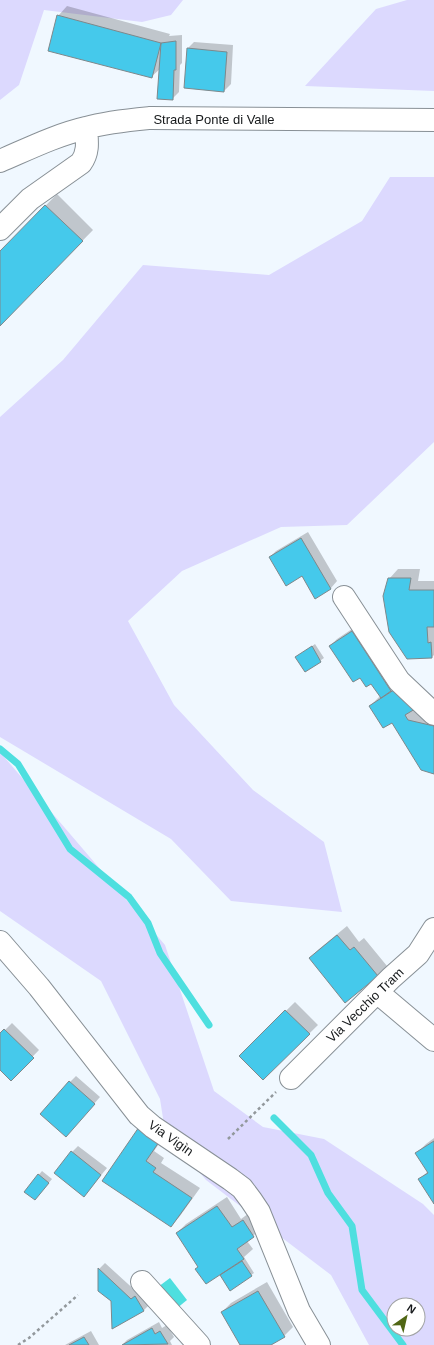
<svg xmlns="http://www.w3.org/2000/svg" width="434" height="1345" font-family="Helvetica,sans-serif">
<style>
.green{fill:#dcd9fe;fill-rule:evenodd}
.water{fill:#4edfdf}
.shadow{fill:#0003}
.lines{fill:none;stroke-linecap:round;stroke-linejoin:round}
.stream{stroke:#4edfdf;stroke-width:7}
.building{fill:#45c9eb;stroke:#7e888b}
.minor-casing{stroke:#889096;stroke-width:24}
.path{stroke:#92989c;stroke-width:2.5;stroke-dasharray:3 3;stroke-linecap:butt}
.minor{stroke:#fff;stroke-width:22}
.labels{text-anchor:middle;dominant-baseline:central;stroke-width:3;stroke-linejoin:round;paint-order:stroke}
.street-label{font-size:13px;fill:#15181a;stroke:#fff}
</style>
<rect width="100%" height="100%" fill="#f0f8ff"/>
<path class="green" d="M0 0H183L171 15 142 22 44 10 19 85 0 100Z
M407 0H434V91L305 86 376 9Z
M390 177H434V442L347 525 281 527 182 571 128 621 174 705 253 790 324 842 342 912 231 901 171 839 0 737V417L63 360 143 265 269 275 362 221Z
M0 752 165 945 214 1091 263 1127 324 1139 423 1204 434 1215V1345H369L331 1275 206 1180 165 1131 160 1099 101 981 0 911ZM394 1305H418V1329H394Z"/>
<path class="water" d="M170 1278 187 1300 176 1309 158 1287Z"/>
<path class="shadow" d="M67 6 170 34 169 36 182 35V63L180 65 179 92 172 99 160 69 151 77 58 16Z
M194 42 233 45 231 84 224 91 188 48Z
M57 194 93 230 0 325V252Z
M308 532 337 581 331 588 316 597 303 575 270 557 276 551Z
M398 569H420L418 581H434V655L432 657 389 579Z
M358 625 434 715V773L392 721 370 706 380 696 371 683 360 677 330 646 337 639Z
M315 644 324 658 305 671 297 657Z
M347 926 359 942 364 938 387 966 378 975 345 1001 310 958 319 949Z
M295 1002 318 1025 263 1079 240 1056Z
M12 1023 39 1050 11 1079 0 1069V1035Z
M76 1076 100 1097 72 1129 70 1082Z
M167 1132 154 1151 164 1158 161 1163 200 1188 180 1216 171 1226 104 1181Z
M434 1138V1202L419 1180 428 1171 417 1153 426 1144Z
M78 1146 107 1168 84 1196 72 1152Z
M42 1171 52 1179 38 1196 25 1191Z
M227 1197 241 1219 252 1211 263 1227 247 1241 253 1249 244 1257 254 1273 231 1289 220 1274 199 1266 177 1233 186 1224Z
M105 1263 150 1304 144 1310 113 1328 112 1301 99 1291V1269Z
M267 1282 293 1327 284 1336 269 1345H241L222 1312 231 1303Z
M159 1322 162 1328 167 1325 174 1337 170 1341 172 1345H122L127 1340Z
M91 1331 99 1345H65Z"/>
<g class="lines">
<path class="stream" d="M0 749 18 764 70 849 129 897 148 923 160 953 209 1025
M274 1118 311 1155 328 1193 352 1226 362 1290 403 1345"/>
</g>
<path class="building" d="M57 15 161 43 152 78 48 51Z
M176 41V70H174L173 100 157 99 161 43Z
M187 48 227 52 224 92 184 88Z
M45 205 83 241 0 326V251Z
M301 538 331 589 315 599 302 576 286 586 269 557Z
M388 578H411L409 590H434V627H427L428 643 431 642 432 658 407 659 389 632 383 596Z
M352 631 391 691 381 698 371 684 366 687 360 678 353 682 329 646Z
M312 646 321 662 305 672 295 657Z
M400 686 415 709 405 715 408 720 434 726V774L421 770 392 723 383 728 369 706Z
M337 935 350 950 354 947 378 976 345 1003 309 958Z
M285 1010 310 1034 263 1080 239 1056Z
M4 1029 34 1058 11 1081 0 1070V1033Z
M69 1081 95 1104 66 1137 40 1114Z
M139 1127 159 1142 146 1161 156 1168 153 1172 192 1198 171 1227 102 1181Z
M434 1141V1204L418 1179 428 1173 415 1153Z
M71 1151 101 1175 84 1197 54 1173Z
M38 1174 49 1183 35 1200 24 1192Z
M217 1206 232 1227 243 1220 254 1237 237 1249 244 1259 206 1284 195 1269 198 1267 176 1233Z
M242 1261 252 1276 230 1291 220 1275Z
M98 1268 131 1299 135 1296 144 1311 112 1329 111 1301 98 1291Z
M258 1291 285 1337 271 1345H240L221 1312Z
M152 1328 155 1334 160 1331 168 1344 122 1345Z
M84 1337 89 1345H69Z"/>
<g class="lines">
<defs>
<path id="minor" d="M0 161C28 149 56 135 86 128 107 122 129 120 150 118L434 120
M0 229 30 199 81 163C89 152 87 141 86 128
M344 597 399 681 434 714
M0 942 39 987 139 1115 153 1127 230 1179 242 1188 251 1200 259 1212 299 1311 319 1345
M377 992 434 1040
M291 1078 391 978 418 954 434 929
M142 1282 199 1345"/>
</defs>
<use href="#minor" class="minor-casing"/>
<path class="path" d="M228 1139 276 1092
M18 1345 29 1338 78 1295"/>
<use href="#minor" class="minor"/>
</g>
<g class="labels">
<g class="street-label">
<text x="214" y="119">Strada Ponte di Valle</text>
<text transform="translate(365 1005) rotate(-44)">Via Vecchio Tram</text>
<text transform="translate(171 1138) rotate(35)">Via Vigìn</text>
</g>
</g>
<g transform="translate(406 1317) rotate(34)"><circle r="19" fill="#ffffff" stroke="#a1a3a3"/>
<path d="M0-3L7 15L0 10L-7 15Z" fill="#506614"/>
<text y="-6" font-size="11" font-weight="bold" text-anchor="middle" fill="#15181a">N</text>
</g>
</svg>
